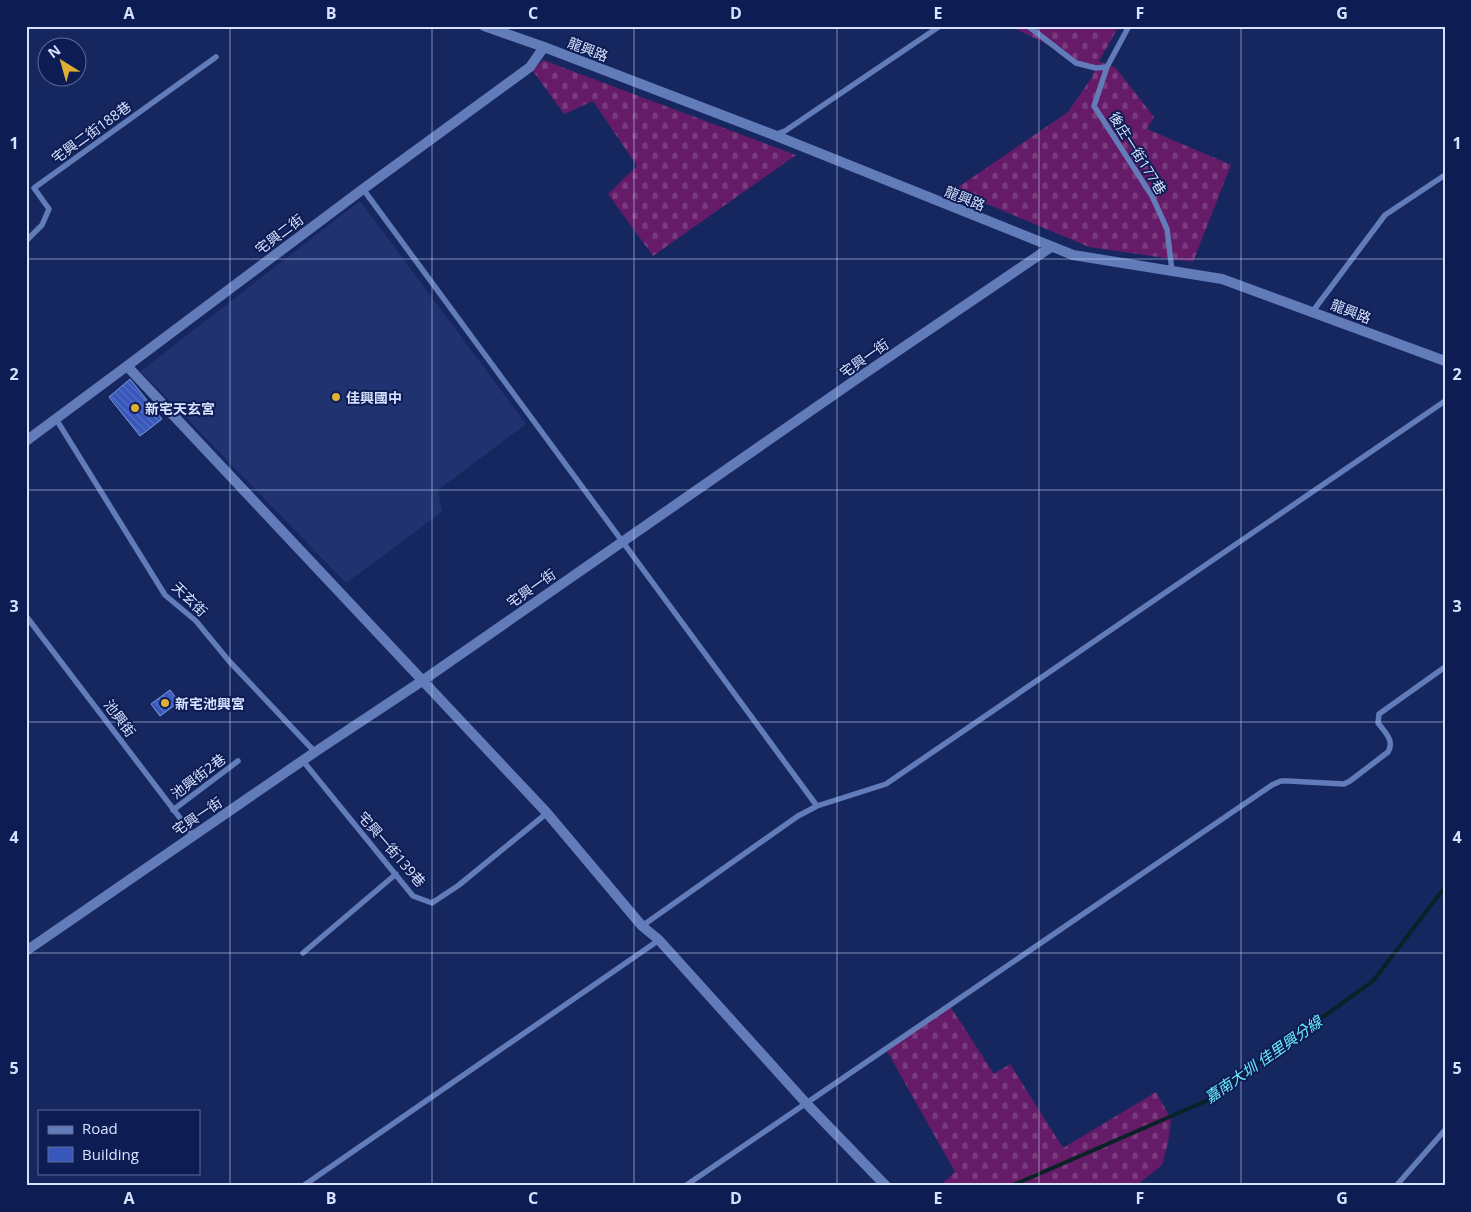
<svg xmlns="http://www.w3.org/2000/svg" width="1471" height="1212" font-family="'Open Sans','Noto Sans TC',sans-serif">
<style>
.built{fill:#213271}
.cemetery{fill:url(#cemetery-stones)}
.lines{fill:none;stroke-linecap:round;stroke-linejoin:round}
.stream{stroke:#082226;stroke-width:4}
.building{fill:url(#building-back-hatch);stroke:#7f99dc}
.service{stroke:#627bb9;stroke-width:5.5}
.minor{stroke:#627bb9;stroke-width:10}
.tertiary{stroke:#627bb9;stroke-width:10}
.grid{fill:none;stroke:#d6e2ff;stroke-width:1;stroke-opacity:0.55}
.poi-dot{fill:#dfb033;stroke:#0e1c54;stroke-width:2}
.labels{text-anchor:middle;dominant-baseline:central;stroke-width:4;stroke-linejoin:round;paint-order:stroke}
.street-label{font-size:14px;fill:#d6e2ff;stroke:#0e1c54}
.poi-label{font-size:14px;font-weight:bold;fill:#d6e2ff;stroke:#0e1c54;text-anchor:start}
.water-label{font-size:15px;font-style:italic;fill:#6becfd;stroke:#0e1c54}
.neatline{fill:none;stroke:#d6e2ff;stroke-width:2}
.grid-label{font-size:16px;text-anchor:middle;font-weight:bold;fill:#d6e2ff}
</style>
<defs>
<pattern id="cemetery-stones" width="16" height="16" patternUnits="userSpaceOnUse" patternTransform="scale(1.25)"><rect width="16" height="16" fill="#651b67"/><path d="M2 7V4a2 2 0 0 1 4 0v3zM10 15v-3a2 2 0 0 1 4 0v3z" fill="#7a3c7e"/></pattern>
<pattern id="building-back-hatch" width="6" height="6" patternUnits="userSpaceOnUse" patternTransform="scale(1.25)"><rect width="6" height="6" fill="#3857bb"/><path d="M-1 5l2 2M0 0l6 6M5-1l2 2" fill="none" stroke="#546fc5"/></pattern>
</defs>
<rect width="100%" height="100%" fill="#162760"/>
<path class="built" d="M360 201 526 424 438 490 442 512 346 583 141 371Z"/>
<path class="cemetery" d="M1010 26H1119L1099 61 1116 68 1154 117 1147 129 1231 165 1193 262 1089 247 954 190 1068 112 1092 77 1096 68 1076 63 1055 48Z
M543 60 796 155 653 256 608 194 637 166 593 101 564 114 533 71Z
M950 1006 994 1074 1010 1064 1063 1148 1156 1092 1171 1119 1168 1143 1162 1165 1136 1186H946L944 1182 955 1172 887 1051Z"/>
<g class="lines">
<path class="stream" d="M1011 1186 1206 1101 1373 981 1445 887"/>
</g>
<path class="building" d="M130 379 162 419 140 436 109 397Z
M170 690 179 702 160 716 151 704Z"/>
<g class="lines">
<path class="service" d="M1028 26 1076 63 1096 68 1107 67
M1129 26 1107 67 1094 106 1152 196 1167 229 1172 271
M774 135 785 131 940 26
M363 189 817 806
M26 241 42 225 49 209 34 188 216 57
M1313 311 1385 215 1445 175
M56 419 165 595 196 621 229 661 315 752
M26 616 193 835
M303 761 413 896 432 903 459 885 547 813
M173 810 238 761
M642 926 798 816 817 806 886 784 1445 401
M303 953 396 874
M303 1186 659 940
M685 1186 1272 785 1281 781H1288L1344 784 1350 781 1388 752C1395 741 1385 732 1378 723L1379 714 1445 667
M1396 1186 1445 1130"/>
<path class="minor" d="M127 366 363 189 530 67 544 47
M26 951 315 752 422 681 861 376 1051 247"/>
<path class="tertiary" d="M484 26 544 47 774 135 1073 255 1222 279 1445 361
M26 441 127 366 547 813 642 926 659 940 805 1102 886 1186"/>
</g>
<path class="grid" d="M230 26V1186M432 26V1186M634 26V1186M837 26V1186M1039 26V1186M1241 26V1186M26 259H1445M26 490H1445M26 722H1445M26 953H1445"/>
<g class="poi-dot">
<circle cx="336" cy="397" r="5"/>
<circle cx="135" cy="408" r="5"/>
<circle cx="165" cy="703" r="5"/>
</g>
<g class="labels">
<g class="street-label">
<text transform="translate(588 49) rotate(21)">龍興路</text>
<text transform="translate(91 132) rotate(-36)">宅興二街188巷</text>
<text transform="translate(1138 153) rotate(58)">後庄一街177巷</text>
<text transform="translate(965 198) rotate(22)">龍興路</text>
<text transform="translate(279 234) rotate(-37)">宅興二街</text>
<text transform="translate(1351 311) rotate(21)">龍興路</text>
<text transform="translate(864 358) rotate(-35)">宅興一街</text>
<text transform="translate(531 588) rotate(-35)">宅興一街</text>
<text transform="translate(190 599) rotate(44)">天玄街</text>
<text transform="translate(120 718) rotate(53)">池興街</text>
<text transform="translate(198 776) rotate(-37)">池興街2巷</text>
<text transform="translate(197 816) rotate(-34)">宅興一街</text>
<text transform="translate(392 849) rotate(49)">宅興一街139巷</text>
</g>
<g class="poi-label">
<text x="346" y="397">佳興國中</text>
<text x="145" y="408">新宅天玄宮</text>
<text x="175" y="703">新宅池興宮</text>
</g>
<g class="water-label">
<text transform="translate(1263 1059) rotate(-35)">嘉南大圳 佳里興分線</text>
</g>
</g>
<rect width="1471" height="1212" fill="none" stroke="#0e1c54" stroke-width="55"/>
<rect x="38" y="1110" width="162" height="65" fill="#0e1c54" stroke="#5e6b98"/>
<rect x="48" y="1126" width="25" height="8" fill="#627bb9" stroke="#5e6b98"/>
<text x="82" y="1134" font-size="15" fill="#d6e2ff">Road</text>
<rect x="48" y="1147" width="25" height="15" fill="#3857bb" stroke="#5e6b98"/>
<text x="82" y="1160" font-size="15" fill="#d6e2ff">Building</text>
<g transform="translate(62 62) rotate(323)"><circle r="24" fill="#0e1c54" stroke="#5e6b98"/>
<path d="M0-4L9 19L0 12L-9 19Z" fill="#dfb033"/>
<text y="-8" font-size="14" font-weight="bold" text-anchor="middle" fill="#d6e2ff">N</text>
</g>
<rect x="28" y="28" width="1416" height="1156" class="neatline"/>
<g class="grid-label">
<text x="129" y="19">A</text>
<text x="331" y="19">B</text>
<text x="533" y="19">C</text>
<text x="736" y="19">D</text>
<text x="938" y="19">E</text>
<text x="1140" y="19">F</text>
<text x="1342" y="19">G</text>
<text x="14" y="149">1</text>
<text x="1457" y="149">1</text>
<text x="14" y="380">2</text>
<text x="1457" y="380">2</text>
<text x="14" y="612">3</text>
<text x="1457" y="612">3</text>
<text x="14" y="843">4</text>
<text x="1457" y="843">4</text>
<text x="14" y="1074">5</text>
<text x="1457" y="1074">5</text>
<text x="129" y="1204">A</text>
<text x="331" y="1204">B</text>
<text x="533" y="1204">C</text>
<text x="736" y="1204">D</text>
<text x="938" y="1204">E</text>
<text x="1140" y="1204">F</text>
<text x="1342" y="1204">G</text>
</g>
</svg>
